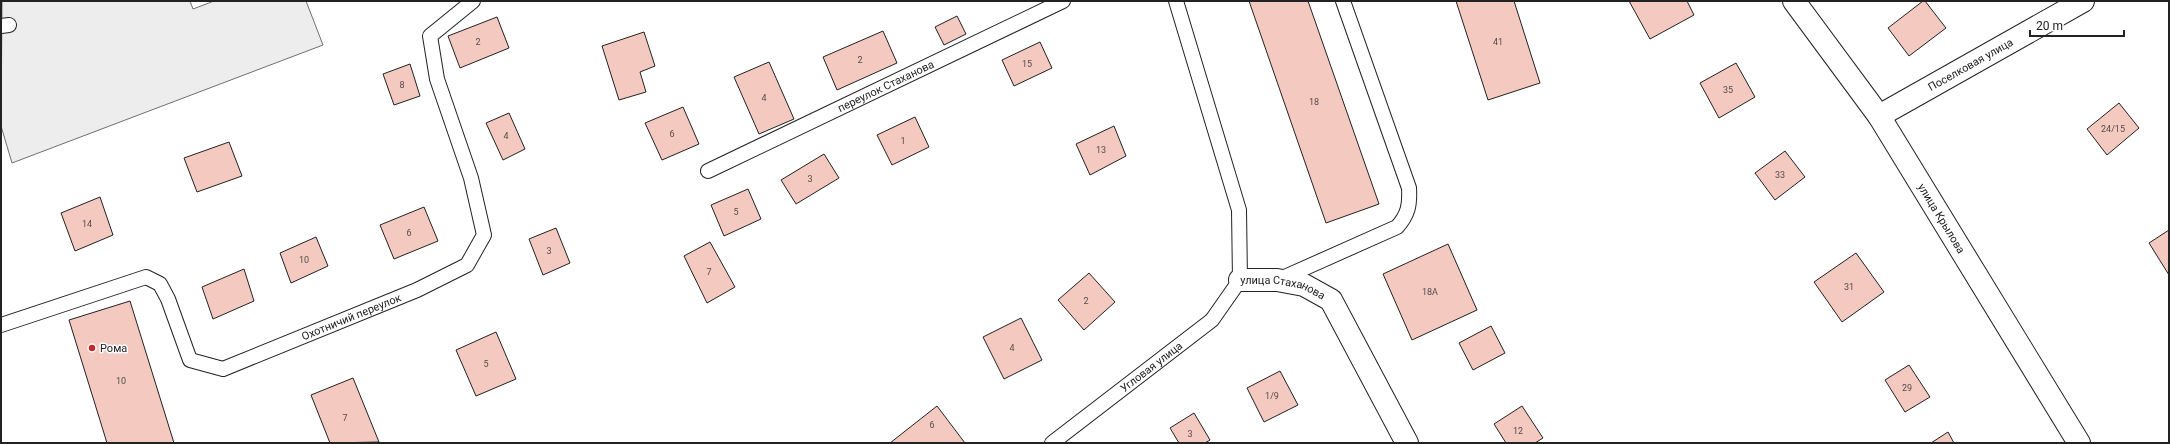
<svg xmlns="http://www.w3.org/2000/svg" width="2170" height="444" font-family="Roboto,sans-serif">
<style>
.parking{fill:#ededed;stroke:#6f6f6f}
.building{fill:#f3c9c0;stroke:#222}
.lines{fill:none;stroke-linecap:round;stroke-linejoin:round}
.service-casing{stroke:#222;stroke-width:16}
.minor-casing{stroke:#222;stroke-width:24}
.service{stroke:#fff;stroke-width:14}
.minor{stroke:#fff;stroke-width:22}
.poi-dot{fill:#c62828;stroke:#fff;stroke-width:1.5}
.labels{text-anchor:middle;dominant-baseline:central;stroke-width:3;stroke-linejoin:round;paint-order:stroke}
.number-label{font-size:9px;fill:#564c4a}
.street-label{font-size:11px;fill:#222;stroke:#fff}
.poi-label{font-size:11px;fill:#222;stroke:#fff;text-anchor:start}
</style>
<rect width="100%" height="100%" fill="#fff"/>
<path class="parking" d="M2 1H190L193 9 214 1H306L323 45 12 163 1 126Z"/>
<path class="building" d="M1249 1H1308L1379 204 1326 223Z
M1456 1H1514L1540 83 1488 100Z
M1629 1H1687L1694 15 1650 39Z
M1923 1H1925L1946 28 1909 56 1888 28Z
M957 16 966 34 944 45 935 27Z
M497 17 509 48 460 68 448 36Z
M883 31 897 63 837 90 823 57Z
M644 32 655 66 640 72 646 92 619 100 602 46Z
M1040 42 1052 68 1014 86 1002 60Z
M769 62 794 119 759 134 734 77Z
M1736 63 1755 97 1719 118 1700 83Z
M410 64 420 96 394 105 383 74Z
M2119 103 2139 128 2107 155 2087 129Z
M683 107 699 144 662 160 645 123Z
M509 113 525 149 503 160 486 123Z
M915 117 929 147 892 165 877 135Z
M1114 126 1126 156 1090 175 1076 144Z
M229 142 242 176 197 192 184 158Z
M1785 151 1805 177 1775 200 1755 173Z
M824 154 839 178 796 204 781 180Z
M748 189 761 219 724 236 711 205Z
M100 197 113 235 75 251 61 213Z
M424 207 438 241 394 259 380 225Z
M556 228 570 263 543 275 529 239Z
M2169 230V275L2149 243Z
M316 237 328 266 291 283 280 253Z
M710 242 735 287 707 303 684 256Z
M1448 244 1477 310 1412 340 1383 274Z
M1856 253 1884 292 1842 322 1814 282Z
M244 269 254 301 213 319 202 287Z
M1089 273 1115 302 1084 330 1058 300Z
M130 301 174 443H107L69 320Z
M1021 318 1042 360 1004 379 983 337Z
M1491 326 1505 353 1473 370 1459 343Z
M496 332 516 379 476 396 456 350Z
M1909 365 1930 397 1905 412 1885 380Z
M1280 371 1298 405 1264 422 1247 388Z
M353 378 379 442 330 443 311 395Z
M937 406 965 443H890Z
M1522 406 1543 438 1535 443H1506L1494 424Z
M1194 413 1210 440 1205 443H1179L1170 428Z
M1948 432 1954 443H1931Z"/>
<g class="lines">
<defs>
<g id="service">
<path d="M1 26 9 25"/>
<path id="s1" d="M708 171 1063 1"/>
<path d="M1278 280 1397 227C1408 215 1410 205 1409 188L1343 1"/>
<path id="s2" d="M1 325 146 277 160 284 168 299 190 360 223 369 417 290 467 265 484 235 471 178 437 79 430 36 473 1"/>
<path id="s3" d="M1052 443 1212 320 1240 280 1239 210 1176 1"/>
</g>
<g id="minor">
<path id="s4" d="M1794 1 1879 116 2079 443"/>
<path id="s5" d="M1879 116 2083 1"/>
<path id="s6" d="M1240 280H1277L1304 285 1331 300 1407 443"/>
</g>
</defs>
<use href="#service" class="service-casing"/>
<use href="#minor" class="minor-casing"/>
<use href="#service" class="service"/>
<use href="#minor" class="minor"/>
</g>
<circle class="poi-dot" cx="92" cy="348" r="4"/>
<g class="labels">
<g class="number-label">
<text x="478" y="42">2</text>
<text x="1498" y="42">41</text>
<text x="860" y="60">2</text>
<text x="1027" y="64">15</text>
<text x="402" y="85">8</text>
<text x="1728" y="90">35</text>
<text x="764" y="98">4</text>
<text x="1314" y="102">18</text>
<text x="2113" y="129">24/15</text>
<text x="672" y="134">6</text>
<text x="506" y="136">4</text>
<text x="903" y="141">1</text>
<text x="1101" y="150">13</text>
<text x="1780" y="175">33</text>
<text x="810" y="179">3</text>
<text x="736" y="212">5</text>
<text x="87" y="224">14</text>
<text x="409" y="233">6</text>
<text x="549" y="251">3</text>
<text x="304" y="260">10</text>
<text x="709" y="272">7</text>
<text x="1849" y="287">31</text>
<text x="1430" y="292">18А</text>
<text x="1086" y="301">2</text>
<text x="1012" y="348">4</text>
<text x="486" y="364">5</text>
<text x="121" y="381">10</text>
<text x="1907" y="388">29</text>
<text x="1272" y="396">1/9</text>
<text x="345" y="418">7</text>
<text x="932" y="425">6</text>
<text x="1518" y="431">12</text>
<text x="1190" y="434">3</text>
</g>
<g class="street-label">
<text stroke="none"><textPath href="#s5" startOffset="105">Поселковая улица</textPath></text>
<text stroke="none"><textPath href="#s1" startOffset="197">переулок Стаханова</textPath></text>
<text stroke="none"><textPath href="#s4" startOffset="263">улица Крылова</textPath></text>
<text stroke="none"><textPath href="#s6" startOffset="44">улица Стаханова</textPath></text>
<text stroke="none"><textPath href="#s2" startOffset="423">Охотничий переулок</textPath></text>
<text stroke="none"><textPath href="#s3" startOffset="125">Угловая улица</textPath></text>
</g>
<g class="poi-label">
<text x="100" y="348">Рома</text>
</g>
</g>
<rect width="2170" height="444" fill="none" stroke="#222222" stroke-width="4"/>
<path d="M2030 30v6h94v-6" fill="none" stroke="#222222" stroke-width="2"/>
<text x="2036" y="30" font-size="12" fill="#222222" stroke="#ffffff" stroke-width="3" paint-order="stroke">20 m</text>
</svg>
